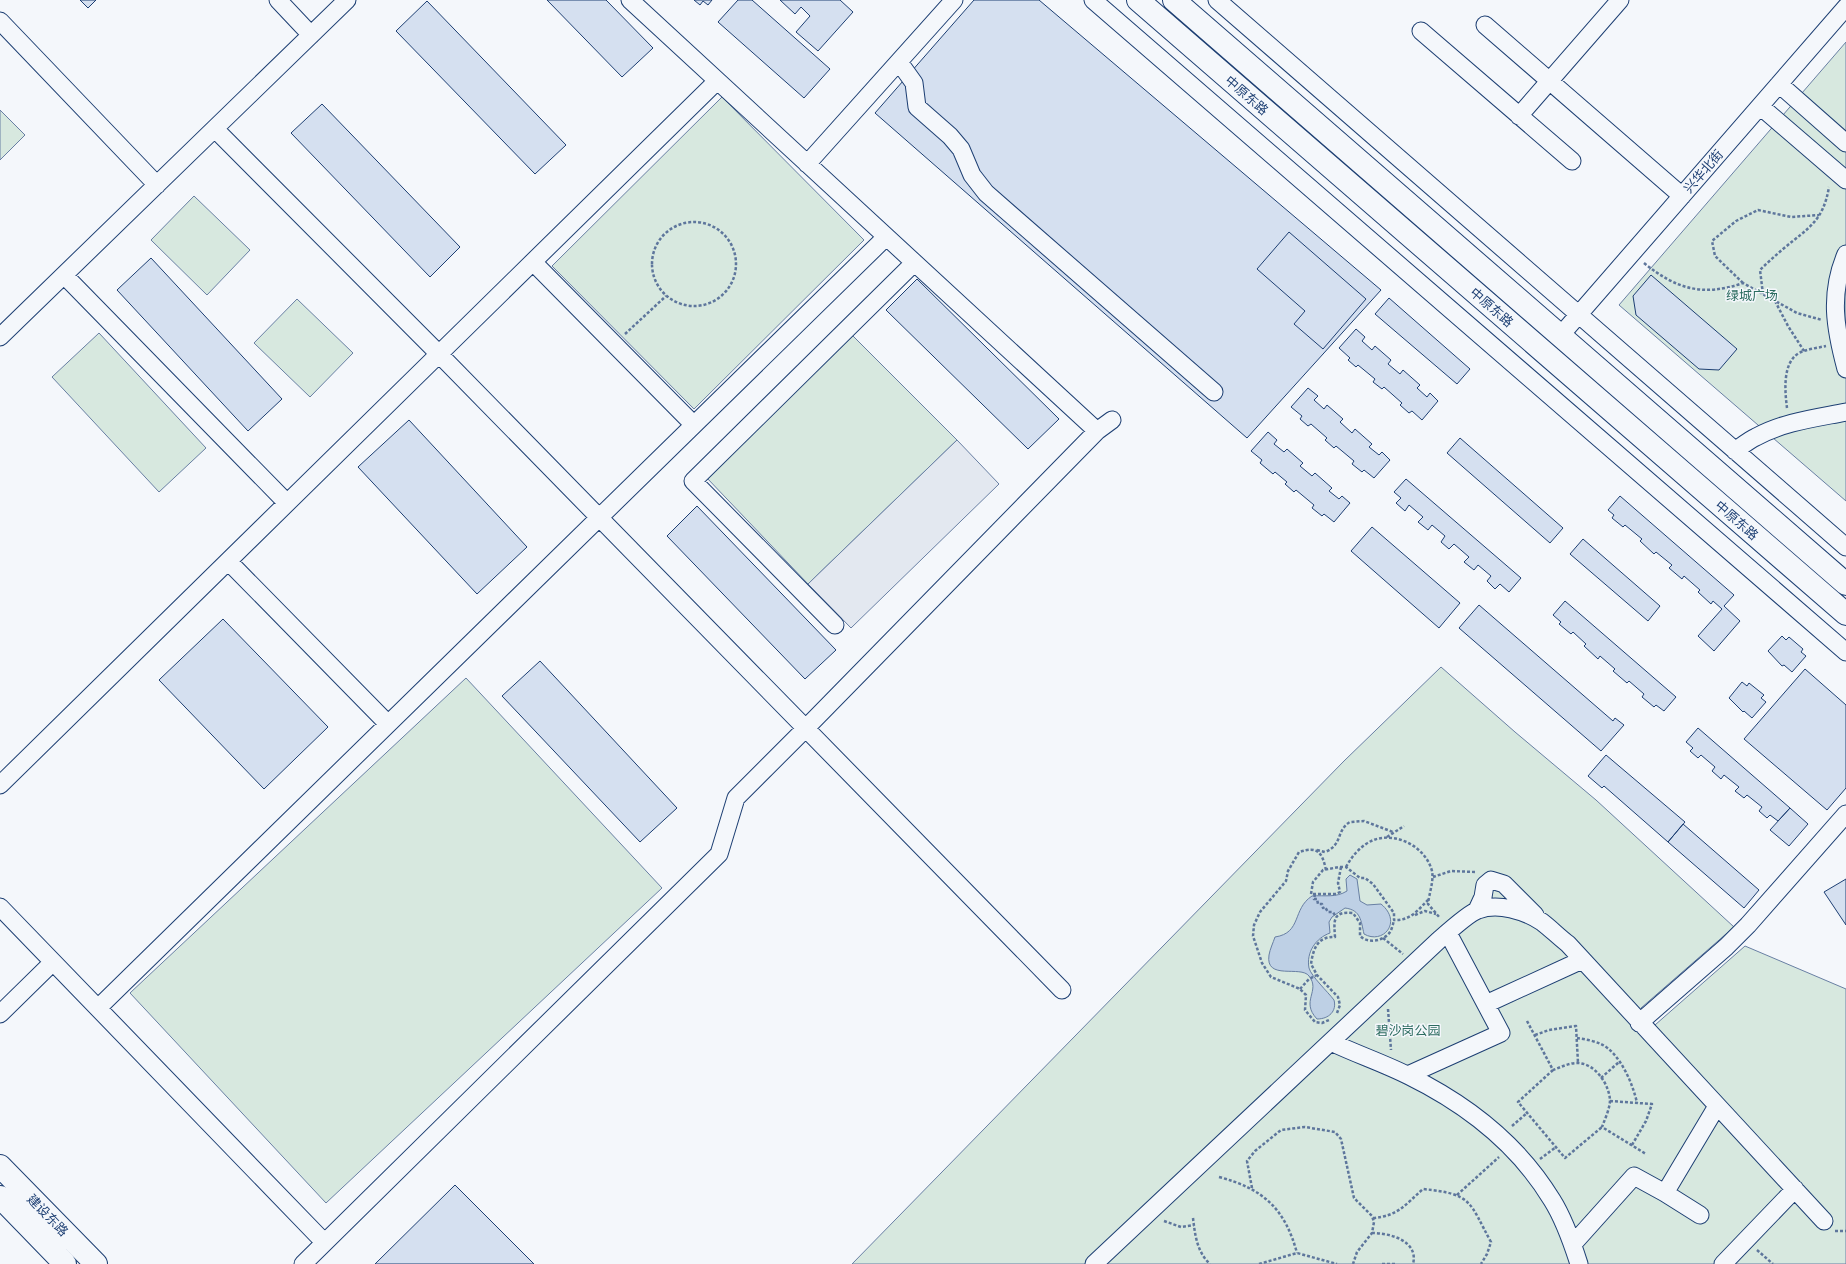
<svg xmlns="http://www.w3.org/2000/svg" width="1846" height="1264" font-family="Cabin,'Noto Sans SC',sans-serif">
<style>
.green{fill:#d7e8df;stroke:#687fa3}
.parking{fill:#e3e8f0;stroke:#687fa3}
.water{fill:#bed0e5;stroke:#687fa3}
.building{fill:#d5e0f0;stroke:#1d3f73}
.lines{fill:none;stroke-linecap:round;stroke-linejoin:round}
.minor-casing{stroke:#1d3f73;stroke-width:19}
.major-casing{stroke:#1d3f73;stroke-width:24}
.path{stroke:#5e769c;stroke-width:2.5;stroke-dasharray:3 2;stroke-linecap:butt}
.minor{stroke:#f4f7fb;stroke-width:17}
.major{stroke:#f4f7fb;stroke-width:22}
.labels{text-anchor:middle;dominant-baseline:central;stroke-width:3;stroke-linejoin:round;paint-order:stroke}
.street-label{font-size:13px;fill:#1d3f73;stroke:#f4f7fb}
.park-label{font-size:13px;fill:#2c6c60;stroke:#f4f7fb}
</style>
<rect width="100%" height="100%" fill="#f4f7fb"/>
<path class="green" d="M1846 42V501L1619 305Z
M722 97 864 240 694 409 552 266Z
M0 110 25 135 0 160Z
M194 196 250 250 207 295 151 240Z
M297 299 353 353 310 397 254 343Z
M99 333 206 448 159 492 52 377Z
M852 335 957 440 808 584 706 477Z
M1441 667 1515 732 1596 800 1734 927 1641 1008 1655 1025 1745 946 1846 989V1264H852L1344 761Z
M466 678 662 888 326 1203 130 993Z"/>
<path class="parking" d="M957 440 999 484 851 628 808 584Z"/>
<path class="water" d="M1350 875 1357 879 1360 901 1367 905 1381 904C1403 922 1383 945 1364 934 1361 921 1361 910 1345 908L1332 917 1329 922 1330 933C1316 938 1306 952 1309 968 1311 976 1328 992 1334 1000 1337 1011 1329 1019 1317 1019 1300 1001 1321 991 1309 976 1301 965 1265 981 1269 955 1270 949 1273 943 1275 937 1302 933 1292 909 1312 896 1325 895 1336 898 1347 891L1346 879Z"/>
<path class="building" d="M80 0H96L88 8Z
M547 0H606L653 48 622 77Z
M694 0H712L708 5 703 1 700 5Z
M738 0H752L830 69 804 98 718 22Z
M780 0H840L853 12 818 51 796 32 810 16 801 7 795 14Z
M974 0H1039L1381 290 1247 438 875 113Z
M427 1 566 145 535 174 396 31Z
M322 104 460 247 430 277 291 133Z
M1289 232 1366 299 1323 349 1294 324 1305 311 1257 269Z
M151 258 282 399 248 431 117 290Z
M1651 275 1737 349 1719 370 1699 369 1636 315 1633 296Z
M917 279 1059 419 1028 449 886 310Z
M1389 298 1470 369 1457 384 1375 314Z
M1356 329 1365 337 1362 341 1372 350 1375 346 1391 360 1388 364 1400 374 1403 370 1420 385 1417 388 1427 397 1430 393 1438 401 1422 420 1412 411 1409 413 1400 405 1402 403 1384 387 1382 389 1373 382 1375 379 1358 365 1356 367 1348 360 1350 358 1339 348Z
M1308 388 1318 396 1314 400 1324 409 1327 405 1343 419 1340 422 1352 433 1355 429 1372 444 1369 447 1379 455 1382 452 1390 460 1374 478 1364 470 1362 472 1352 464 1354 461 1336 446 1334 448 1325 440 1327 438 1311 424 1308 426 1300 419 1302 416 1291 407Z
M409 420 527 547 477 594 358 467Z
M1268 432 1277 440 1274 444 1284 452 1287 449 1303 463 1300 466 1312 476 1315 473 1332 488 1329 491 1339 499 1342 496 1350 503 1334 522 1324 514 1322 516 1312 508 1314 505 1296 490 1294 492 1285 484 1287 482 1275 472 1273 474 1260 463 1262 460 1251 451Z
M1460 438 1563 528 1550 543 1447 453Z
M1406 479 1521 578 1509 592 1500 584 1495 589 1487 581 1491 576 1478 565 1474 570 1464 562 1469 557 1454 544 1449 549 1441 542 1445 536 1432 525 1428 530 1418 522 1423 517 1409 505 1405 511 1396 503 1401 498 1394 492Z
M1620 496 1734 595 1724 606 1740 621 1714 651 1698 636 1722 609 1713 601 1711 604 1698 592 1700 590 1684 576 1682 579 1669 568 1672 565 1656 552 1654 554 1640 541 1642 539 1625 525 1623 527 1612 518 1614 515 1608 510Z
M697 506 836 650 805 679 667 536Z
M1372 527 1460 603 1439 628 1351 551Z
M1583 539 1660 606 1648 621 1570 554Z
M1565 601 1676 697 1664 711 1656 705 1654 707 1642 697 1644 694 1629 681 1627 683 1613 671 1615 669 1600 656 1598 659 1584 646 1586 644 1573 632 1571 634 1559 624 1561 622 1553 615Z
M1479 605 1613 721 1615 718 1624 725 1601 751 1459 628Z
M223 619 328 727 264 789 159 680Z
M1782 636 1786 640 1789 637 1803 649 1801 652 1806 656 1792 672 1784 665 1782 666 1768 651Z
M540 661 677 808 640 842 502 696Z
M1805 669 1846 705V788L1827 810 1744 739Z
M1742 682 1747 686 1749 683 1764 695 1761 698 1766 702 1752 718 1744 711 1743 712 1729 698Z
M1698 728 1790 808 1778 821 1770 815 1767 818 1759 811 1762 807 1747 795 1744 798 1735 791 1739 787 1724 775 1721 779 1712 771 1715 767 1701 755 1698 758 1690 751 1693 748 1686 742Z
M1606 755 1685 822 1668 842 1604 786 1602 788 1588 776Z
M1790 808 1808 824 1789 846 1770 830Z
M1683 824 1759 890 1744 908 1668 842Z
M1846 879V925L1824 892Z
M455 1185 534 1264H375Z"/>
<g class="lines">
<defs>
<path id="minor" d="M278 0 311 35
M630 0 1097 431
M1093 0 1846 652
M1217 0 1846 547
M0 21 157 185
M1485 25 1682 196
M1421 31 1572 161
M899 62 914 83 917 107 950 136 961 149 972 175 986 193 1214 392
M1779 84 1846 143
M1760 106 1846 180
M1519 116 1620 0
M215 129 439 354 1062 990
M807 164 954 0
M1846 254C1829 294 1835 328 1846 369
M533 262 694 425
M64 275 287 503
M1560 336 1846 7
M0 337 347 0
M1735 451C1742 446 1749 440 1756 437 1783 422 1816 418 1846 412
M228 561 388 724
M835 625 693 481 914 263
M0 785 717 81
M0 907 324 1242
M1477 910 1483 897 1485 885 1491 880 1504 884 1535 915
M1486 1004 1582 960
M98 1008 886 237
M0 1014 53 962
M1639 1023 1726 947 1748 925 1846 814
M1331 1042C1356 1054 1383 1063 1409 1076 1466 1104 1518 1144 1552 1200 1564 1219 1572 1242 1579 1264
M1408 1075 1501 1033 1448 933
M1700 1215 1665 1193 1717 1106
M1573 1244 1634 1176 1665 1193
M303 1264 719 854 736 798 806 728 1097 431 1112 420
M1094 1264 1439 940C1448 932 1469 913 1478 910 1498 902 1525 911 1542 922 1551 929 1559 937 1568 944L1824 1221
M1723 1264 1795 1189"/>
<path id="major" d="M1138 0 1846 614
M1174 0 1846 584
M0 1166 96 1264
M0 1197 65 1264"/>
</defs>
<use href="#minor" class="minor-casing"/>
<use href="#major" class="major-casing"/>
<path class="path" d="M652 264a42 42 0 1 1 84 0a42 42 0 1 1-84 0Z
M1644 263C1676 289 1703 297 1743 283L1797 313 1822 320
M1743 283 1715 256 1712 241 1736 221 1758 210 1791 217 1819 215
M1763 294 1760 270C1767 263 1775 256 1783 249 1808 228 1823 222 1829 187
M1775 301 1788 326 1804 351
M625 334 666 296
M1787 408C1785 392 1782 363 1799 353 1807 349 1817 348 1826 346
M1387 837 1404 826
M1317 850 1325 852C1343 845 1336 830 1350 822L1364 821 1393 832
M1341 867 1338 883 1340 892 1336 894H1311L1313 882 1323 870 1339 867H1346L1360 878H1365L1373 884 1394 913V920C1410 921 1418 910 1428 900
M1346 867C1351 858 1357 850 1366 844 1389 828 1425 844 1432 871 1434 881 1429 894 1428 904L1440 918
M1326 870C1322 852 1318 846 1299 852L1288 871 1286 881 1260 912 1254 925 1253 936 1262 963 1271 977 1300 989 1306 995 1305 1010 1315 1022 1322 1023 1329 1020
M1433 877 1451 871 1475 872
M1315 894 1314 899H1317L1318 904H1322L1323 908 1325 907 1328 912H1333L1336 917
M1415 915 1425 911 1436 914
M1383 938 1403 954
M1300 989 1309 979 1317 975
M1388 1009 1391 1050
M1337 1013 1340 1005 1338 997 1317 975 1311 964C1313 950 1317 936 1335 937 1334 921 1332 911 1353 913L1360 923V936C1368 944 1384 941 1390 932 1392 929 1393 924 1394 920
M1527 1021 1553 1070C1561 1067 1569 1063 1577 1063 1595 1063 1609 1084 1610 1100 1610 1108 1605 1119 1602 1127L1646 1154
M1535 1035 1549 1030 1576 1026 1578 1063
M1577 1038C1585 1039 1594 1041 1601 1044 1620 1053 1633 1084 1637 1103
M1553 1070 1518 1102 1565 1158 1602 1127
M1601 1078 1619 1062
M1610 1101 1652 1104 1646 1121 1632 1145
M1512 1126 1527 1113
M1540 1159 1556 1147
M1219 1177C1264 1189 1285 1209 1297 1253
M1252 1188 1247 1161 1255 1151 1281 1130 1305 1127 1335 1132 1341 1139 1354 1198 1372 1216 1374 1222 1372 1233 1357 1252 1353 1264
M1457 1195 1499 1157
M1193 1218C1195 1235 1197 1252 1210 1264
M1373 1218C1398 1216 1405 1205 1423 1189 1473 1194 1469 1202 1491 1242L1487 1254 1481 1264
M1164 1221 1181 1227 1194 1225
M1835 1231H1846
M1372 1233C1390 1233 1419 1241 1413 1264
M1757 1250 1773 1264
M1259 1264 1297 1253 1337 1264
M1382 1264H1395"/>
<use href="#minor" class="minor"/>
<use href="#major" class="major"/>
</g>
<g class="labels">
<g class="street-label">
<text transform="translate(1247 95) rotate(41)">中原东路</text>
<text transform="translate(1703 171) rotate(-49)">兴华北街</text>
<text transform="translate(1492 307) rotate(41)">中原东路</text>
<text transform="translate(1737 520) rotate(41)">中原东路</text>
<text transform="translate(48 1215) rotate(46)">建设东路</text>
</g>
<g class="park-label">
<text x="1752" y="295">绿城广场</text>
<text x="1408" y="1030">碧沙岗公园</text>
</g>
</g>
</svg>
